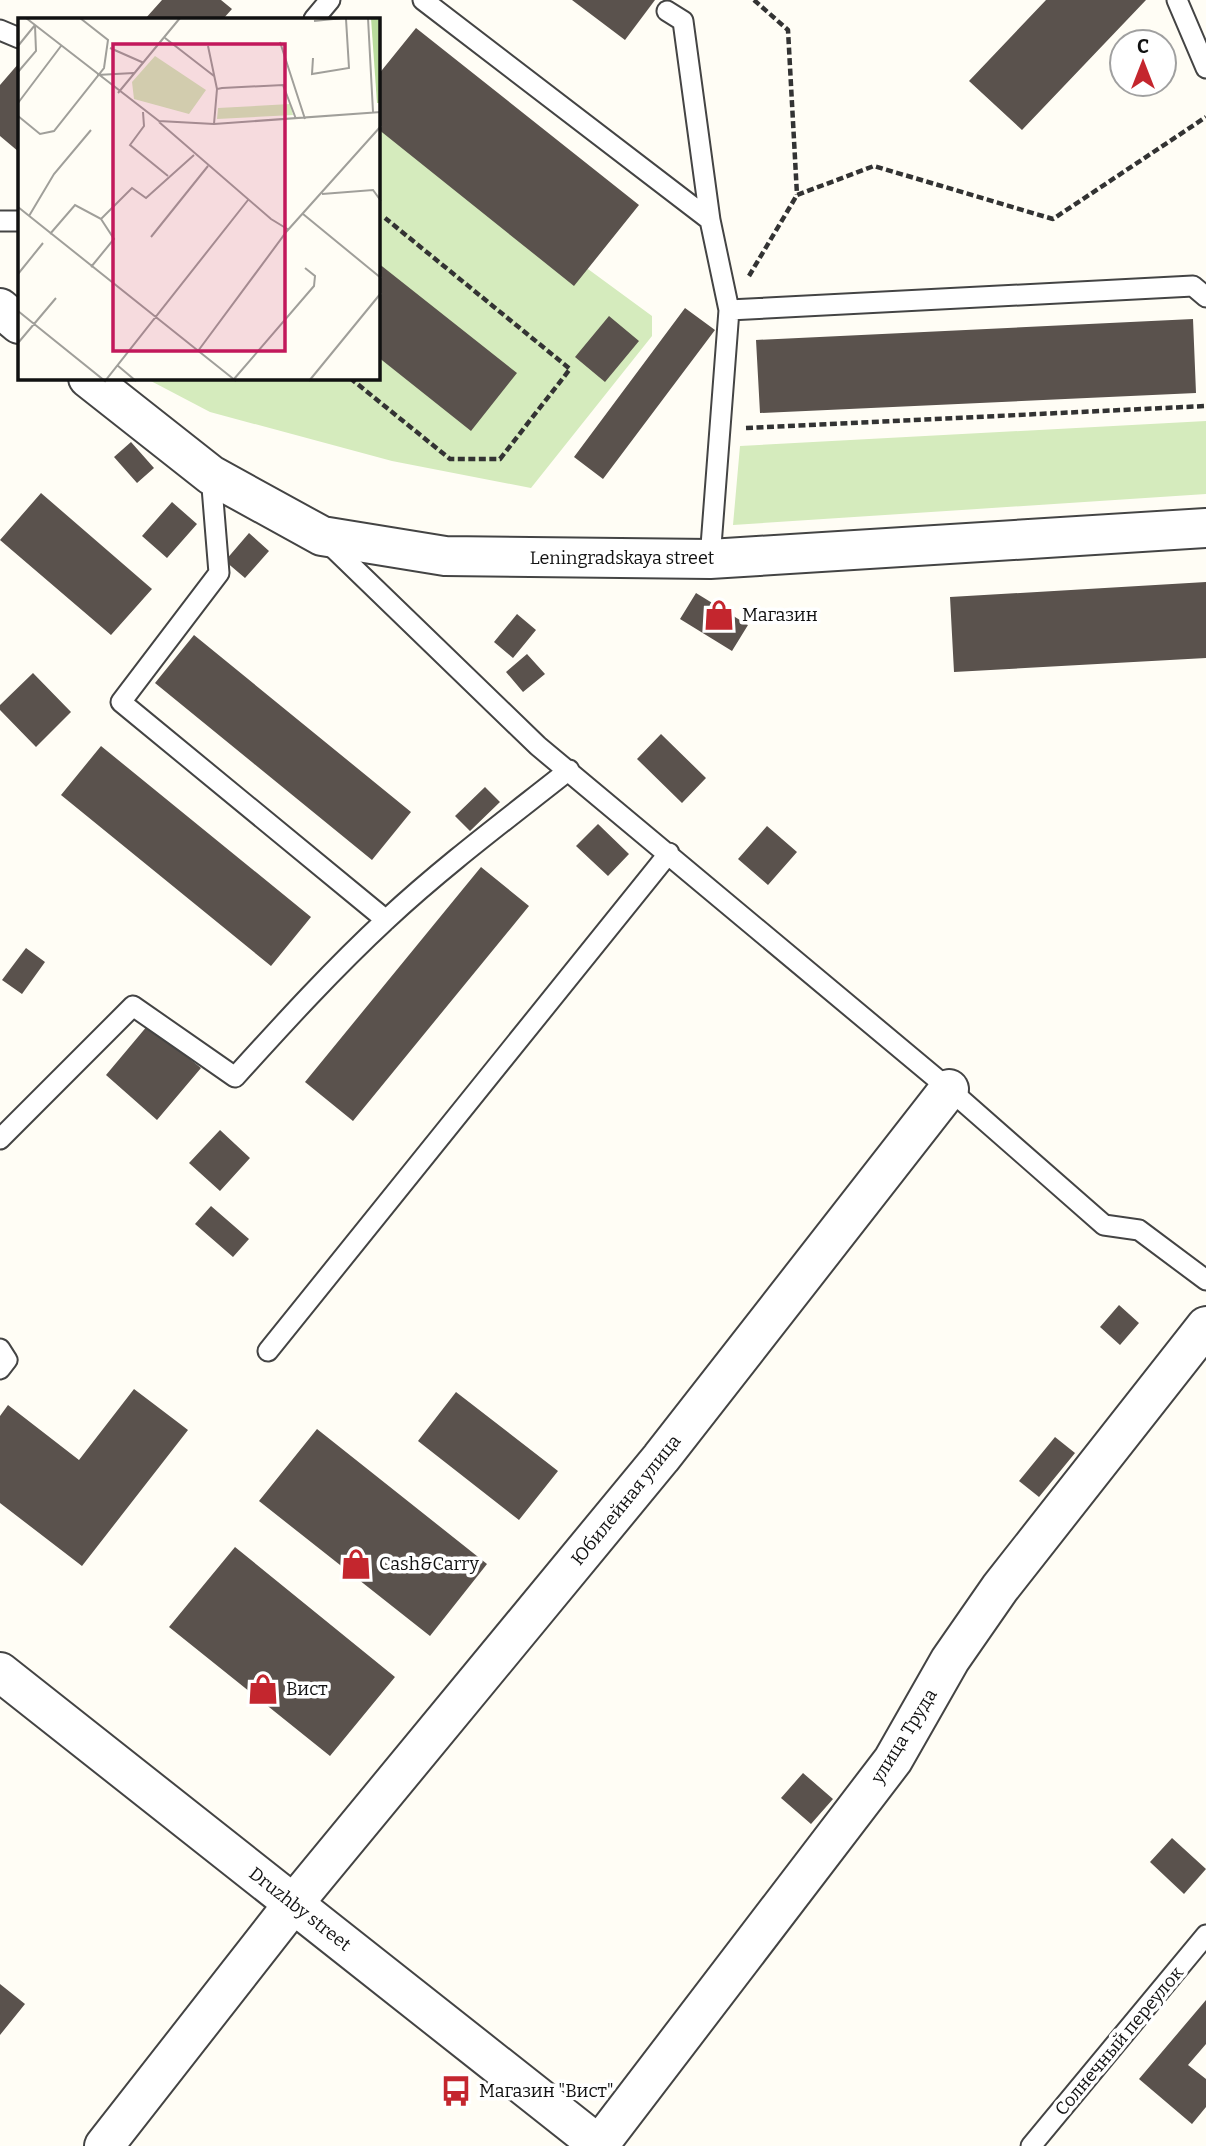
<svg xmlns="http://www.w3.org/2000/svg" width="1206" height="2146" font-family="Bitter,serif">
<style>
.green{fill:#d5ebbd}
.building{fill:#5a524d}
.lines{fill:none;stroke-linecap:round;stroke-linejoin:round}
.service-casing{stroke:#444;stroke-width:23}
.minor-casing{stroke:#444;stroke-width:42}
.tertiary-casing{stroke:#444;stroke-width:42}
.path{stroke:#333;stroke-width:4.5;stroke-dasharray:7 3.5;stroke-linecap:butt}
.service{stroke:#fff;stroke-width:19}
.minor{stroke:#fff;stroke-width:38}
.tertiary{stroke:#fff;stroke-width:38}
.labels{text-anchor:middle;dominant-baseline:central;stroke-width:7;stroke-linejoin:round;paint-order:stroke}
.street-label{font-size:18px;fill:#111;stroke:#fff}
.poi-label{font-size:18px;fill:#111;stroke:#fff;text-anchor:start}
.inset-road{fill:none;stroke:#a09f9a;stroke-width:2}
.view{fill:#c2185b;fill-opacity:0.15;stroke:#c2185b;stroke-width:3.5}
.inset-edge{fill:none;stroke:#111;stroke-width:3.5}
</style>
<rect width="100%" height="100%" fill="#fffdf5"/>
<path class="green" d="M378 115 652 316V336L531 488 392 461 210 412 149 380 148 378H378Z
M1206 421V494L733 525 740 446Z"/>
<path class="building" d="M162 0H221L232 9 223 19H145Z
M572 0H655L625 40Z
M1046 0H1146L1022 130 969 81Z
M416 28 639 205 574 286 378 129V75Z
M19 63V152L0 136V85Z
M378 263 517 373 471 431 378 357Z
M685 308 715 330 603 479 574 457Z
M609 316 639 341 605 382 575 357Z
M1193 319 1196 393 760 413 756 340Z
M131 442 154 468 137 483 114 457Z
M41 493 152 589 111 635 0 540Z
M172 502 197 524 167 558 142 536Z
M249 533 269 551 245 578 225 561Z
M1206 582V658L954 672 950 597Z
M696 593 748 625 732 651 680 619Z
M517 614 536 630 513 658 494 642Z
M194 635 411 812 372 860 155 683Z
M527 654 545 674 523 692 506 672Z
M33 673 71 712 36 747 0 710V705Z
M661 734 706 778 682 803 637 759Z
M101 746 311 917 271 966 61 795Z
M485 787 500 802 470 831 455 816Z
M598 824 629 854 608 876 576 846Z
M767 826 797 852 768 885 738 859Z
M481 867 529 906 353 1121 305 1082Z
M26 948 45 962 22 994 2 980Z
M148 1025 201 1068 157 1120 106 1075Z
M220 1130 250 1158 220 1191 189 1163Z
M211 1206 249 1239 233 1257 195 1224Z
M1119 1305 1139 1323 1120 1345 1100 1327Z
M134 1389 188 1430 82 1566 0 1503V1416L8 1405 79 1460Z
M456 1392 558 1471 519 1520 418 1441Z
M317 1429 487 1564 430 1636 259 1501Z
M1055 1437 1075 1453 1039 1497 1019 1481Z
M235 1547 395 1677 330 1756 169 1627Z
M803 1773 833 1799 811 1824 781 1798Z
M1172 1838 1206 1869 1184 1894 1150 1862Z
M0 1984 25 2004 0 2035Z
M1206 2000V2044L1188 2065 1206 2079V2107L1192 2124 1139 2079Z"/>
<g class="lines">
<defs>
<path id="service" d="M423 0 710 220
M1177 0 1206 68
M667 11 683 21 710 220 729 310
M314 19 330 0
M0 30 19 38
M0 221H19
M211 475 219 573 121 702 386 920
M327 542 538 746 949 1089 1104 1225 1139 1230 1206 1280
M710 559 729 310 1193 286 1206 297
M0 1139 133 1006 235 1077C284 1023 333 969 387 919 444 866 507 819 569 770
M0 1349 7 1360 0 1369
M268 1351 669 853
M1031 2146 1206 1935"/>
<path id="minor" d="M0 308 19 324
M88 378 211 475 322 536 445 556 710 559 1206 528
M599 2145 893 1760 950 1660 1000 1588 1206 1326
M104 2146 294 1903 661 1458 949 1089"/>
<path id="tertiary" d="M0 1672 600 2146"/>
</defs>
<use href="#service" class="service-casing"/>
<use href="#minor" class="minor-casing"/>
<use href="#tertiary" class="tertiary-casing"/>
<path class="path" d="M754 0 788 30 797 195
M749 276 797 195 874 166 1053 219 1206 117
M350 378 450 459H500L570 369 385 218
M746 428 1206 406"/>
<use href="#service" class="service"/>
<use href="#minor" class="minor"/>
<use href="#tertiary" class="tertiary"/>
</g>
<defs>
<symbol id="shop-bare" viewBox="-9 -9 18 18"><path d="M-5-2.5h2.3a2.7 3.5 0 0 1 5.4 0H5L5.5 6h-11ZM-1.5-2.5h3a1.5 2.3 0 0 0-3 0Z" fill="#c4262e" stroke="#fff" stroke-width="2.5" paint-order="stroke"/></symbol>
<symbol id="bus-bare" viewBox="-9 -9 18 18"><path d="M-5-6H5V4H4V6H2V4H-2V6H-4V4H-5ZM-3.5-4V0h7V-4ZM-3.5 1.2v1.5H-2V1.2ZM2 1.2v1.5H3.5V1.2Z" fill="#c4262e" stroke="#fff" stroke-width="2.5" paint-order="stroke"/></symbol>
</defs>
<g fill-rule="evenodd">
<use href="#shop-bare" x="697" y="593" width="44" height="44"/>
<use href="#shop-bare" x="334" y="1542" width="44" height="44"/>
<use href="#shop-bare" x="241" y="1667" width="44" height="44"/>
<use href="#bus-bare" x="434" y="2069" width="44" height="44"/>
</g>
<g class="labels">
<g class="street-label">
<text x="622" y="558">Leningradskaya street</text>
<text transform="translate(626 1500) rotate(-51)">Юбилейная улица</text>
<text transform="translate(904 1736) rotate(-58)">улица Труда</text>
<text transform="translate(300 1909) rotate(38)">Druzhby street</text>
<text transform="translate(1119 2041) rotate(-50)">Солнечный переулок</text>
</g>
<g class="poi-label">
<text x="742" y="615">Магазин</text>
<text x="379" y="1564">Cash&amp;Carry</text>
<text x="286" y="1689">Вист</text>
<text x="479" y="2091">Магазин "Вист"</text>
</g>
</g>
<g transform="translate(18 18)">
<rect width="362" height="362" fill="#fffdf5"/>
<path d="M137 38 188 72 171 96 116 81 114 64ZM272 86 275 97 199 101 200 90Z" fill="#d5ebbd"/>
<path d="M353 0H362V85H359Z" fill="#b9dc9c"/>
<path class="inset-road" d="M8 0 141 103 196 106 363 94M350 0 355 94M296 3 325 0M147 20 196 58M262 24 287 101M0 28 17 7M190 28 199 71M92 30 126 45M295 40 294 56 331 50 328 1M0 54 18 33 17 8M79 57 116 55M100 75 162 0M0 85 43 28M125 94 126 108 112 127 150 158M0 98 22 116 36 113 86 50 90 22 62 0M141 104 253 201 271 212M196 106 199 71 204 70 265 67 278 101M304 176 355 172 363 183M0 189 218 363M285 196 363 260M11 198 36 156 73 112M32 216 57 187 83 201 114 170 128 180 176 137M133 219 190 148M73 249 96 221 83 201M0 256 25 225M0 293 87 363 230 182M0 325 38 280M180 333 269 213 363 108M99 347 118 363M216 361 296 268 297 258 287 250M291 363 363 275"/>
<path class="view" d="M95 26H267V333H95Z"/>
<rect width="362" height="362" class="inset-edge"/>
</g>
<g transform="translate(1143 63)"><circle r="33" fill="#ffffff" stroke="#a0a0a0" stroke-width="2"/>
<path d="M0-5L12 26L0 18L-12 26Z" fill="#c4262e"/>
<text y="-10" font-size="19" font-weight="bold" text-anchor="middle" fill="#111111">С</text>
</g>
</svg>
